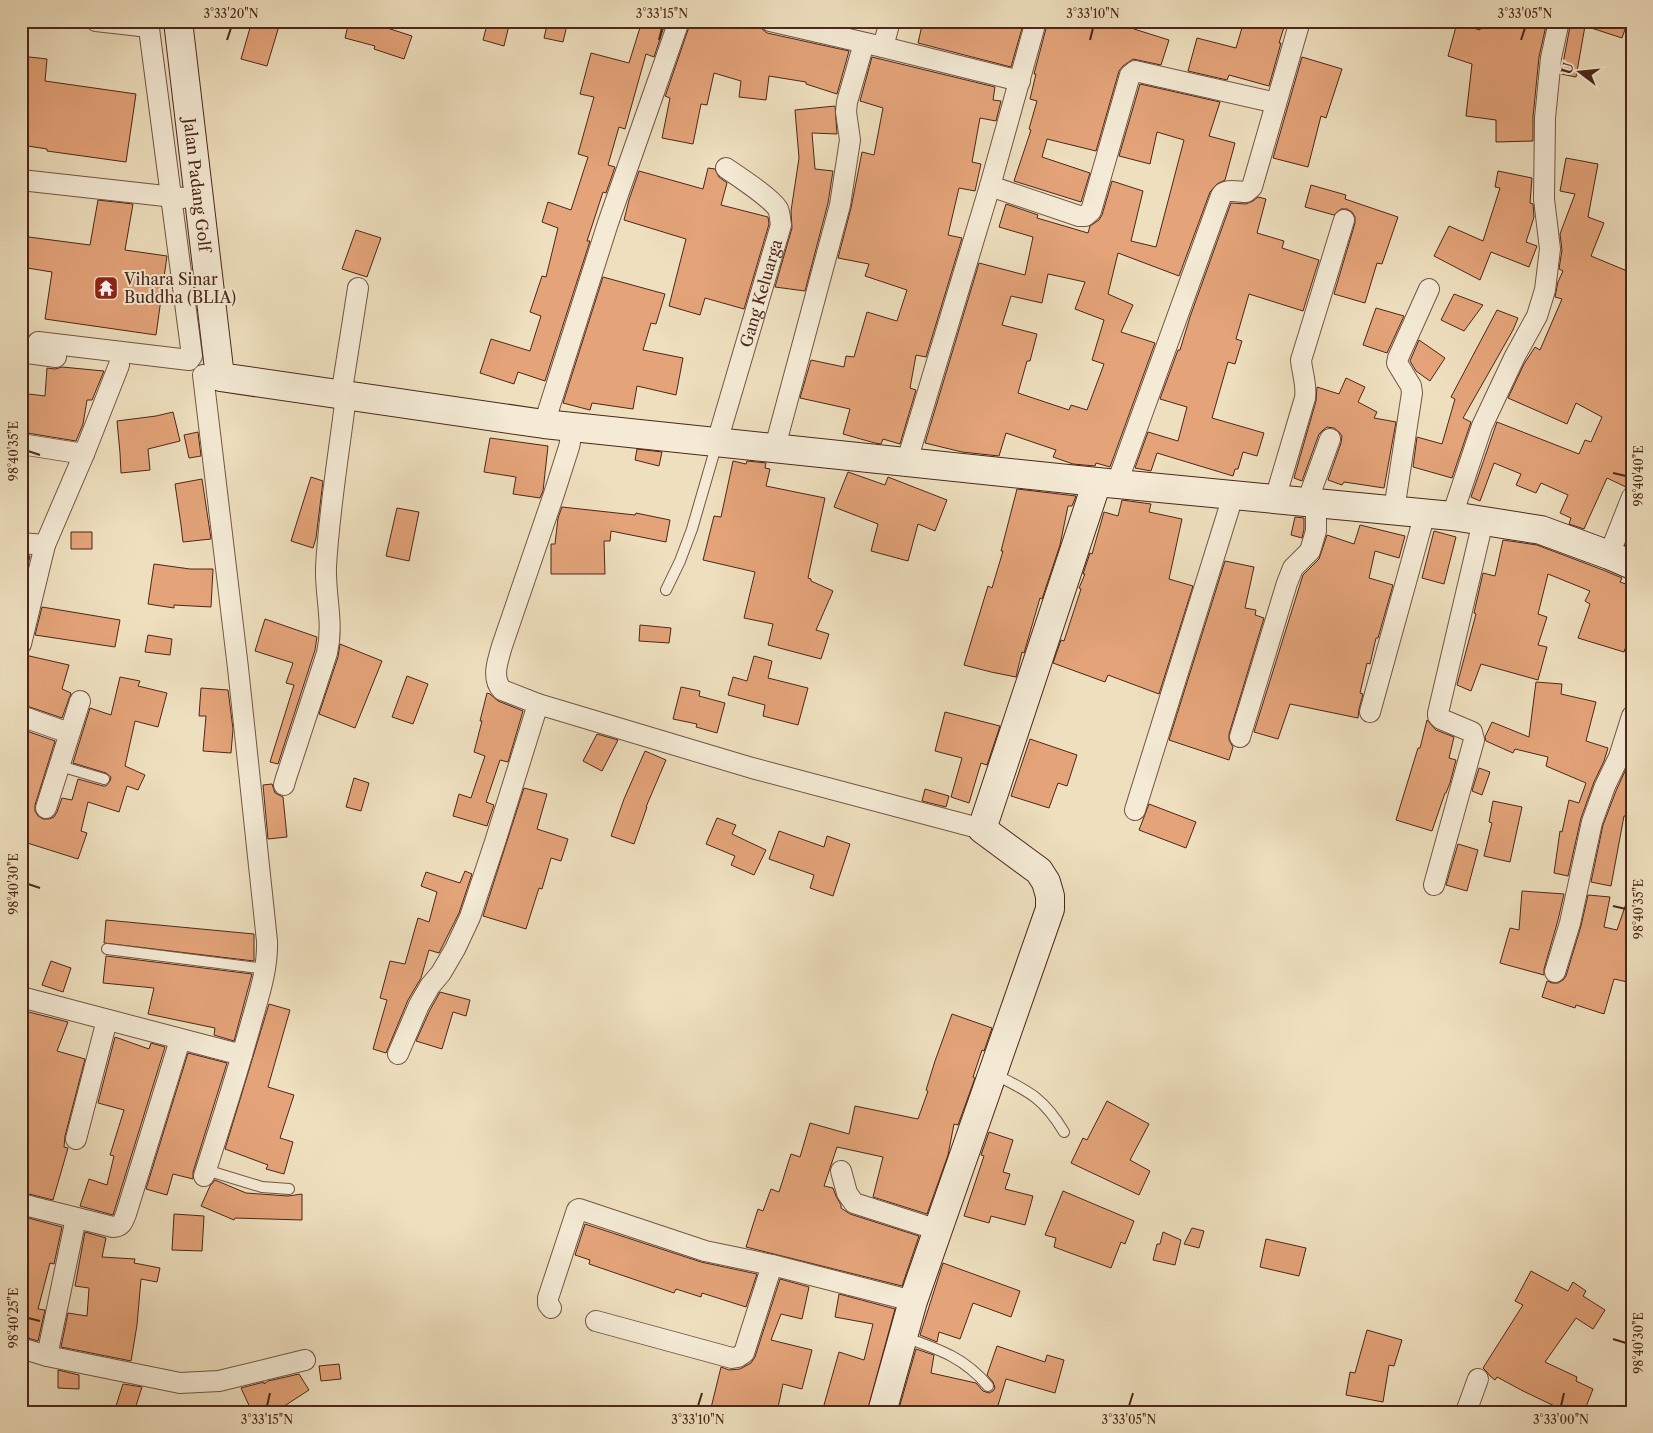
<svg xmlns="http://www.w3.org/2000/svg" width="1653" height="1433" font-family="'Libre Caslon Text',serif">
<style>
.building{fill:#e4a379;stroke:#4c271a;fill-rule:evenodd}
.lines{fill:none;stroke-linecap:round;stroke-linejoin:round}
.lane-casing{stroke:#745543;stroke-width:12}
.street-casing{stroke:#745543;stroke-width:22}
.secondary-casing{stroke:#4c271a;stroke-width:30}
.lane{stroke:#f4ead5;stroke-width:10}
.street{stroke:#f4ead5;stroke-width:20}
.secondary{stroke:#f4ead5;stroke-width:28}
.ticks{fill:none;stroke:#4c271a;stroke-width:2}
.labels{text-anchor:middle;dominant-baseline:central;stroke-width:4;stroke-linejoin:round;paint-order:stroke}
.street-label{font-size:16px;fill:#4c271a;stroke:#f4ead5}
.poi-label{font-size:16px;fill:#4c271a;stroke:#f4ead5;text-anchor:start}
.neatline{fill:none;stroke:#4c271a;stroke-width:2}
.ticks-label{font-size:12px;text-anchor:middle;fill:#4c271a}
</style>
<rect width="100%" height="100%" fill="#eedfbe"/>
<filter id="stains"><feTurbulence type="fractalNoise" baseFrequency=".004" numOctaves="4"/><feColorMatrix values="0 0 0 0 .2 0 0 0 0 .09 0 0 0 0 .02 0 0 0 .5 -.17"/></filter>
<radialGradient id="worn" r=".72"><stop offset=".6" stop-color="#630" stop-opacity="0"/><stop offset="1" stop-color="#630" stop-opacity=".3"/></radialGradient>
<path class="building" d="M252 21H263L279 26 267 66 241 59Z
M349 21H379L378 25 412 36 404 59 374 49 375 46 345 38Z
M488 21H510L504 46 483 40Z
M548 21H568L563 42 544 38Z
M642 21H666L654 57 646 54 625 129 619 127 608 165 615 167 606 193 603 192 587 241H590L545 381 518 372 514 384 480 373 491 339 530 351 541 316 530 312 542 276 546 277 558 228 542 222 548 202 571 210 588 157 578 154 594 97 580 94 591 53 629 63Z
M691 21H758L762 29 767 33 849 51 837 94 806 84V82L769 76 766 100 739 97 741 81 714 73 707 105 701 104 693 144 662 138 670 98 665 96 666 94Z
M923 21H1024L1011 67 918 43Z
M1048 21H1136L1134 29 1169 40 1161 65 1133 59 1123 66 1119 71 1096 151 1047 139 1042 157 1090 173 1081 202 1014 181 1031 130 1029 129 1037 101 1030 99 1036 74H1034Z
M1244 21H1286L1279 43H1281L1269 86 1229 75 1227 80 1188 71 1197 38 1236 48Z
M1482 21H1493L1522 26 1523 21H1547L1539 57 1533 117V141L1496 142V120L1466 116 1472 64 1448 56 1457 23 1480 30Z
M1571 21H1628L1622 38 1585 26 1576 77 1561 74Z
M21 56 47 59 45 81 136 94 126 162 47 151V149L21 145Z
M872 57 995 87 993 100 1001 101 996 121 980 118 972 162 981 164 975 191 959 188 948 235 962 238 926 357 916 355 910 388 916 390 900 444 883 439 881 444 875 443 843 434 850 409 800 398 811 360 844 367 846 356 854 357 867 312 897 321 907 290 865 276 869 264 838 258 851 208 862 152 874 155 883 108 860 101Z
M1302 57 1342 69 1326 118 1321 116 1308 167 1273 158Z
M1140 84 1220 102 1209 136 1235 143 1225 180 1217 184 1210 192 1179 276 1118 253 1108 294 1133 305 1121 332 1155 343 1110 467 1096 463 1095 466 1073 464 1053 457 1056 450 1006 433 999 456 962 452 925 443 979 263 1025 275 1033 237 999 227 1006 204 1038 215 1037 218 1088 233 1090 226 1099 220 1102 215 1112 181 1143 191 1131 241 1156 247 1184 140 1157 132 1150 164 1119 156ZM1048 274 1085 282 1075 309 1104 320 1092 360 1104 364 1087 410 1071 405 1069 410 1018 393 1027 361H1030L1037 334 1002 325 1011 296 1042 303Z
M835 106 837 134 812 133 815 169 833 171 828 203 805 291 775 287 792 228 791 211 799 158 795 110Z
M1566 158 1598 164 1588 217 1604 223 1591 256 1632 273V485L1626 487 1607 478 1584 529 1569 524 1571 518 1560 513 1568 495 1541 483 1536 493 1516 485 1521 474 1494 463 1480 501 1471 497 1497 422 1579 454 1585 440 1591 442 1602 417 1576 403 1567 424 1508 398 1524 364 1535 347 1540 350 1562 299 1555 297 1558 282 1563 271 1559 269 1562 250 1560 234 1575 194 1560 191Z
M708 168 715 169 719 177 727 183 721 205 768 217 769 224 744 309 705 298 700 315 669 306 686 239 624 220 629 200 639 171 703 189Z
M1498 171 1532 178 1530 203 1533 204 1534 217 1526 242 1537 246 1529 267 1491 252 1480 280 1434 256 1449 226 1483 241 1500 188 1495 187Z
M1311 185 1346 195 1345 199 1398 217 1382 264 1377 263 1365 303 1334 294 1355 223V217L1352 212 1347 209H1341L1334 215 1305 207Z
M1258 197 1266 199 1257 233 1284 241 1282 248 1319 260 1303 311 1249 294 1236 339 1242 341 1235 364 1228 362 1212 418 1264 433 1257 456 1243 452 1238 469H1235L1233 476 1157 453 1151 471 1135 468 1148 432 1178 441 1187 407 1160 399 1178 350H1180L1190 317 1231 203 1246 204 1253 201Z
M98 200 133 204 125 250 167 256 156 335 45 319 52 272 21 267V236L90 245Z
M356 230 381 238 367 277 342 269Z
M603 277 665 294 656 324 651 323 643 350 683 358 676 395 637 386 633 409 592 403 590 410 563 403Z
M1454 294 1483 305 1464 331 1441 320Z
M1376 308 1404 316 1387 353 1363 345Z
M1497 310 1518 318 1513 330 1463 418 1471 422 1452 478 1413 467 1417 437 1442 444 1455 399 1451 397Z
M1419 340 1445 358 1430 381 1416 371 1410 361Z
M62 367 104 371 92 400H87L83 424 76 441 21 432V393L45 396 47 368 55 369Z
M1346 378 1365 387 1358 402 1377 412 1374 418 1396 422 1384 488 1344 482 1342 485 1328 480 1341 443 1342 436 1339 432 1334 428 1327 427 1323 430 1319 434 1302 481 1294 478 1316 401 1317 387 1339 394Z
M173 412 180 441 148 449 150 470 121 473 120 453 117 421 156 416Z
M198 432 201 456 189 458 184 435Z
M490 438 548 446 543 491 540 498 513 494 516 477 484 472Z
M637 449 662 452 659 466 635 460Z
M733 461 746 464 747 461 766 463 765 468 770 469 766 486 825 498 808 578 811 579V581L833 591 816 630 829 634 821 659 768 645 773 624 744 618 755 572 703 560 714 516 721 517Z
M848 472 885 485 888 477 947 500 935 531 918 524 908 561 871 551 878 524 834 507Z
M311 477 323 481 316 538 313 548 291 541Z
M202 479 211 539 183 542 181 525 175 484Z
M1017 489 1076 496 1072 506H1068L1060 545 1042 599 1040 598 1024 653 1022 652 1016 677 991 672 964 665 988 586 992 588 1003 551H1001Z
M1122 500 1151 504 1149 512 1182 519 1169 579 1193 586 1159 694 1108 675 1105 682 1053 663 1061 640 1064 641 1081 589 1079 588 1085 574H1083L1090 553 1092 554 1104 512 1118 516Z
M562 507 635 515 636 513 670 520 666 542 611 531 610 541H604L605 574H551V544H555L558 518Z
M397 508 419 512 409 561 386 556Z
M1295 517 1304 518V529L1302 538 1291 535Z
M1360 525 1405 536 1399 558 1375 551 1369 578 1393 585 1378 638H1376L1370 664 1367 663 1360 693 1363 694 1359 709 1358 718 1290 704 1278 739 1254 732 1303 575 1319 559 1327 535 1354 544Z
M1434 531 1456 537 1444 584 1422 578Z
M71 532H92V549H71Z
M1503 540 1537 545 1603 570 1622 578 1620 582 1632 586V629L1624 652 1578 638 1590 604 1585 601 1590 591 1548 574 1538 614 1547 617 1538 645 1547 647 1538 680 1481 664 1471 691 1457 685 1476 614 1474 613 1483 573 1495 576Z
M21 555 30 556 21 593Z
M1225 561 1254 567 1245 608 1256 610 1255 615 1264 618 1229 734V740L1233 747 1229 760 1169 740Z
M154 564 190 569H213L211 607 174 605V608L148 604Z
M42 607 120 620 115 647 35 635Z
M265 619 317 637 315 650 278 764 270 762 294 685 286 683 293 663 255 651Z
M640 625 671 628 669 643 639 641Z
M148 635 172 639 170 655 145 652Z
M340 644 382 661 355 728 319 714 338 657Z
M25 655 69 665 62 689 71 693 62 718 21 704V656Z
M754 656 772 661 768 678 808 688 798 725 763 716 765 705 728 695 733 677 747 681Z
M407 676 428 684 413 724 392 717Z
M120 677 140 681 138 686 167 693 158 727 135 721 125 766 145 775 138 790 127 786 119 812 88 802 81 831 87 833 78 859 21 841V729L55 741 35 805V811L38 816 43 819H49L54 817 57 812 62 798 72 800 78 779 103 786H106L110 781 111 777 106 773 73 763 90 708 111 715Z
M1536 682 1562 684 1561 694 1596 702 1586 741 1608 748 1604 761 1594 782 1581 818 1568 876 1554 873 1560 831 1562 832 1569 800 1579 803 1586 783 1546 766 1548 757 1515 749 1513 753 1486 741 1485 737 1492 722 1529 737Z
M681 687 700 691 699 696 725 703 717 733 696 727 697 724 673 719Z
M201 688 228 690 233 729 231 753 203 751 206 716H199Z
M487 693 490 694 498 701 523 711 508 762 500 760 486 802 494 805 487 826 453 816 459 794 471 798 485 756 474 752 482 721H480Z
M945 712 1000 726 987 765 981 763 969 803 951 797 962 758 935 751Z
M1427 720 1436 730 1454 737 1449 758 1456 760 1450 783 1446 793H1445L1432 831 1396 820 1418 748H1420Z
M597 734 618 740 602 771 583 761Z
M1030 739 1077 755 1067 786 1058 783 1049 808 1011 796Z
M645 751 666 760 646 807H647L634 844 611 836 624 799Z
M1479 768 1490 772 1482 795 1472 791Z
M1625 771 1632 773V796L1626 816H1624L1611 886 1591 882 1603 825 1616 791Z
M354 778 369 783 361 811 346 807Z
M272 784 275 793 283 797 287 837 268 839 263 785Z
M524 788 547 794 537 829 568 839 561 861 551 858 542 889 539 888 526 929 483 916Z
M925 789 949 796 946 807 922 801Z
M1493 801 1522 807 1510 862 1484 856 1492 823 1489 822Z
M1149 804 1196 822 1186 848 1139 830Z
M717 818 736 825 732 834 766 850 754 875 731 865 735 856 706 844Z
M779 831 824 847 827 836 850 844 833 896 810 888 814 875 769 859Z
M1458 844 1478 850 1467 891 1446 885Z
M465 871 472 874 459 913 439 953 429 950 421 978 408 1000 386 1053 373 1049 387 1000 380 998 390 961 405 964 418 918 429 922 437 892 421 886 426 872 460 883Z
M1522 891 1564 894 1558 920 1544 969V975L1500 963 1510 928 1519 930Z
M1588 895 1610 897 1604 927 1617 930 1629 895H1632V983L1614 979 1604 1014 1576 1005 1575 1008 1542 997 1547 981 1552 983H1558L1563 980 1566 976 1581 926Z
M106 920 254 934V961L104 943Z
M106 956 252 974 234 1041 214 1035 215 1028 148 1014 154 988 103 983Z
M51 961 71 968 63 992 42 985Z
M440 992 470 1000 466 1016 453 1012 442 1049 416 1041 430 1010Z
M269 1004 290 1010 268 1087 294 1095 280 1138 293 1142 284 1174 266 1169 268 1165 225 1149Z
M21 1010 68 1022 57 1051 85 1059 65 1136 64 1147 68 1148 53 1200 21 1192Z
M952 1014 992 1028 984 1051 982 1050 973 1077 975 1078 958 1125 954 1124 948 1155 927 1214 873 1197 883 1157 837 1147 824 1186 833 1188 836 1196 841 1205V1208L850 1214 919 1236 902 1286 746 1247 758 1209 763 1211 771 1189 779 1192 791 1154 800 1157 810 1123 849 1134 855 1106 918 1119 928 1091 926 1090 935 1061Z
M115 1037 149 1049 151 1043 165 1047 113 1215 80 1206 89 1179 107 1185 114 1156 110 1155 124 1110 98 1103Z
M188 1053 227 1063 193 1172V1179L173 1174 167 1195 146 1189Z
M1107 1101 1149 1124 1130 1160 1150 1171 1139 1195 1071 1163 1083 1138 1087 1140Z
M989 1132 1013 1140 1003 1172 1010 1174 1005 1189 1033 1196 1025 1225 991 1216 989 1223 964 1216 984 1156 981 1155Z
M215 1180 246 1193 288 1196 302 1194V1220L235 1218 234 1220 201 1206 210 1186Z
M1063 1191 1134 1221 1125 1244 1121 1242 1111 1268 1054 1247 1056 1238 1045 1235Z
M174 1214 204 1216 202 1251 172 1250Z
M21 1216 62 1227 54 1264 50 1263 38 1309 45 1310 38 1341 21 1336Z
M585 1224 701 1262 757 1274 746 1307 702 1293 701 1297 676 1289 674 1293 589 1264 590 1260 575 1255Z
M1192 1228 1204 1231 1199 1248 1184 1244Z
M85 1232 106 1238 102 1257 135 1259 134 1263 160 1268 157 1282 141 1279 137 1325 131 1361 61 1347 68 1313 87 1316 89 1288 75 1286Z
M1163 1232 1181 1240 1175 1265 1153 1260 1157 1244H1160Z
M1266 1239 1306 1248 1299 1276 1260 1267Z
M943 1263 1020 1291 1011 1317 973 1303 960 1339 939 1332 937 1342 920 1335Z
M1531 1271 1568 1291 1573 1282 1586 1291 1583 1296 1605 1310 1593 1329 1576 1318 1545 1362 1577 1377 1576 1381 1593 1389 1584 1412H1567L1523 1391 1497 1377 1495 1380 1490 1376 1487 1372 1483 1368 1523 1305 1515 1301Z
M780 1279 809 1287 802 1319 781 1314 771 1340 812 1350 802 1389 783 1384 777 1412H710L721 1367 729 1370 740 1369 751 1363 755 1357Z
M839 1294 895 1309 867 1412H822L839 1352 864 1360 873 1324 835 1317Z
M1367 1330 1402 1340 1394 1366 1389 1365 1383 1402 1346 1395 1350 1372 1355 1373Z
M997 1346 1045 1362 1047 1355 1064 1360 1055 1393 1006 1379 996 1412H898L916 1349 934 1355 931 1373 976 1383 983 1391 989 1393 993 1391 995 1388 993 1382 987 1375Z
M339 1364 341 1379 321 1381 319 1366Z
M58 1370 79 1375V1389L58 1388Z
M299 1374 309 1390 275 1412H252L241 1388 264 1382V1384L268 1381Z
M123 1384 142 1387 134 1412H114Z"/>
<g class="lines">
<defs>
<path id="lane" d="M666 590 680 561 692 529 717 443
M60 766 104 779
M107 949 266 969
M994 1074C1028 1091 1043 1097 1064 1132
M206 1170 262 1187 289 1189
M904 1337C938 1349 964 1357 988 1386"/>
<g id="street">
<path d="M96 21 149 27"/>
<path d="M770 21 883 47 890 21"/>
<path d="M883 47 1020 81"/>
<path d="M21 180 183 198"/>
<path d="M990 186 1079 216H1085L1091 211 1130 75 1135 71 1276 103"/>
<path d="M38 342 189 360 192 356 148 21"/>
<path d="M21 352 56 357"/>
<path d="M203 375 238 668 267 941C268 970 258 998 250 1027 236 1077 220 1127 204 1176"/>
<path d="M341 396 358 288"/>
<path d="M544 424 608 223 679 21"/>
<path d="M573 427 569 447 554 494 502 646C498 660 491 678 502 690L538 704 752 768 982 829"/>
<path id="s1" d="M717 442 781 225C780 219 780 214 778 209 770 197 739 177 726 168"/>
<path d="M21 444 84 454"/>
<path d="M775 447 840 205 850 140 846 112 847 102 864 43"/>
<path d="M907 461 990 186 1036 21"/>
<path d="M1117 483 1221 196C1225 188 1238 192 1246 192L1252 187 1300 21"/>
<path d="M1275 499 1305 398C1307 384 1302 373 1301 360L1344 220"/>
<path d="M1307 502 1330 439"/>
<path d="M1394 510 1412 393 1411 386 1397 363 1398 358 1429 289"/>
<path d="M1452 516 1482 426 1515 356 1537 316 1545 290 1550 249 1544 199 1545 118 1551 58 1559 21"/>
<path d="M21 543 45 545"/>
<path d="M1609 555 1632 497"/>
<path d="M21 644 45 545 84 454 119 365"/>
<path d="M1370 712 1425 513"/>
<path d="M21 716 69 733"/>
<path d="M1240 737 1287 583 1293 568 1310 551 1316 531V503"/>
<path d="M284 785 286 778 327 653C334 622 325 597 326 567 329 510 339 453 346 396"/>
<path d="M46 808 80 701"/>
<path d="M1135 810 1233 496"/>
<path d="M1434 885 1474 740 1472 732 1441 719 1438 716V713L1483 521"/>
<path d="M1555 972 1570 923 1592 822 1605 786 1619 757 1632 716"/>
<path d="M21 997 242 1055"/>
<path d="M398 1054 419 1005 430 986 441 973 455 949 470 917 495 842 538 704"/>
<path d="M76 1139 107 1020"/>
<path d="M841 1171 847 1193 854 1203 938 1230"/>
<path d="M21 1204 113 1227C122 1227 123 1221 126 1214L180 1040"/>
<path d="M551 1308 548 1304V1298L577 1210 579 1209 705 1251 772 1265"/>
<path d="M596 1321 732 1358 738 1357 744 1353 772 1265 913 1301"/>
<path d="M21 1348 47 1356 180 1383 219 1381 305 1360"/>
<path d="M47 1356 76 1218"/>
<path d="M1466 1412 1478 1379"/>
</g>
<g id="secondary">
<path id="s2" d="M178 21 220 377 544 424 1097 482 1452 516 1541 530 1609 555 1632 565"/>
<path d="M882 1412 913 1301 1050 909V896L1046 882 1039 871 982 829 1097 482"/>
</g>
</defs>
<use href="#lane" class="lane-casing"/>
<use href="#street" class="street-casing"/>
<use href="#secondary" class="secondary-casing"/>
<use href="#lane" class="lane"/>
<use href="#street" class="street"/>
<use href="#secondary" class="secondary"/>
</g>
<path class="ticks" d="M227 40 231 28M659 40 662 28M1090 40 1093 28M1521 40 1525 28M28 451 40 455M1613 473 1626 476M28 884 40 888M1613 906 1626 909M28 1318 40 1321M1613 1339 1626 1343M267 1406 270 1393M698 1406 702 1393M1129 1406 1133 1393M1561 1406 1564 1393"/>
<defs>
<symbol id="temple-square" viewBox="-11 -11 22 22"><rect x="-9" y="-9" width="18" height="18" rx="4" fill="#8f2418" stroke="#f4ead5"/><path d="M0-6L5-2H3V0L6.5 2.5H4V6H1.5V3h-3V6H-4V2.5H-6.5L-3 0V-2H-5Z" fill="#fff"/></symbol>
</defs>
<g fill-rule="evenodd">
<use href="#temple-square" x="92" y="274" width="28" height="28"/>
</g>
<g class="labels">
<g class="street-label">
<text stroke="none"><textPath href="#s2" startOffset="165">Jalan Padang Golf</textPath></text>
<text stroke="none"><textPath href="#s1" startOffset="155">Gang Keluarga</textPath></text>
</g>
<g class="poi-label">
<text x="124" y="279">Vihara Sinar<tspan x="124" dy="18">Buddha (BLIA)</tspan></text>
</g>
</g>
<rect width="1653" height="1433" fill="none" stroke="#eedfbe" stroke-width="55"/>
<g transform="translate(1580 72) rotate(286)" stroke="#f4ead5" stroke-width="4" paint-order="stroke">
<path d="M0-4L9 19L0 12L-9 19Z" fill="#4c271a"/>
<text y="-8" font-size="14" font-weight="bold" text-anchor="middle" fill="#4c271a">U</text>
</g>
<rect x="28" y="28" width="1598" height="1378" class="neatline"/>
<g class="ticks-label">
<text x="231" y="18">3°33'20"N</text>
<text x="662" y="18">3°33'15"N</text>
<text x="1093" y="18">3°33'10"N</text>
<text x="1525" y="18">3°33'05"N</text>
<text transform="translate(14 451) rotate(-90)" y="4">98°40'35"E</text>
<text transform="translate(1639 476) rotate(-90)" y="4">98°40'40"E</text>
<text transform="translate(14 884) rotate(-90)" y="4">98°40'30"E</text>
<text transform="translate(1639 909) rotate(-90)" y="4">98°40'35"E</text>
<text transform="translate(14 1318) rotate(-90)" y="4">98°40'25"E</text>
<text transform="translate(1639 1343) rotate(-90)" y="4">98°40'30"E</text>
<text x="267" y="1424">3°33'15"N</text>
<text x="698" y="1424">3°33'10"N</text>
<text x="1129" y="1424">3°33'05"N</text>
<text x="1561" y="1424">3°33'00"N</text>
</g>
<rect width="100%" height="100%" filter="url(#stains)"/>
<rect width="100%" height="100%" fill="url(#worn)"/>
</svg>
